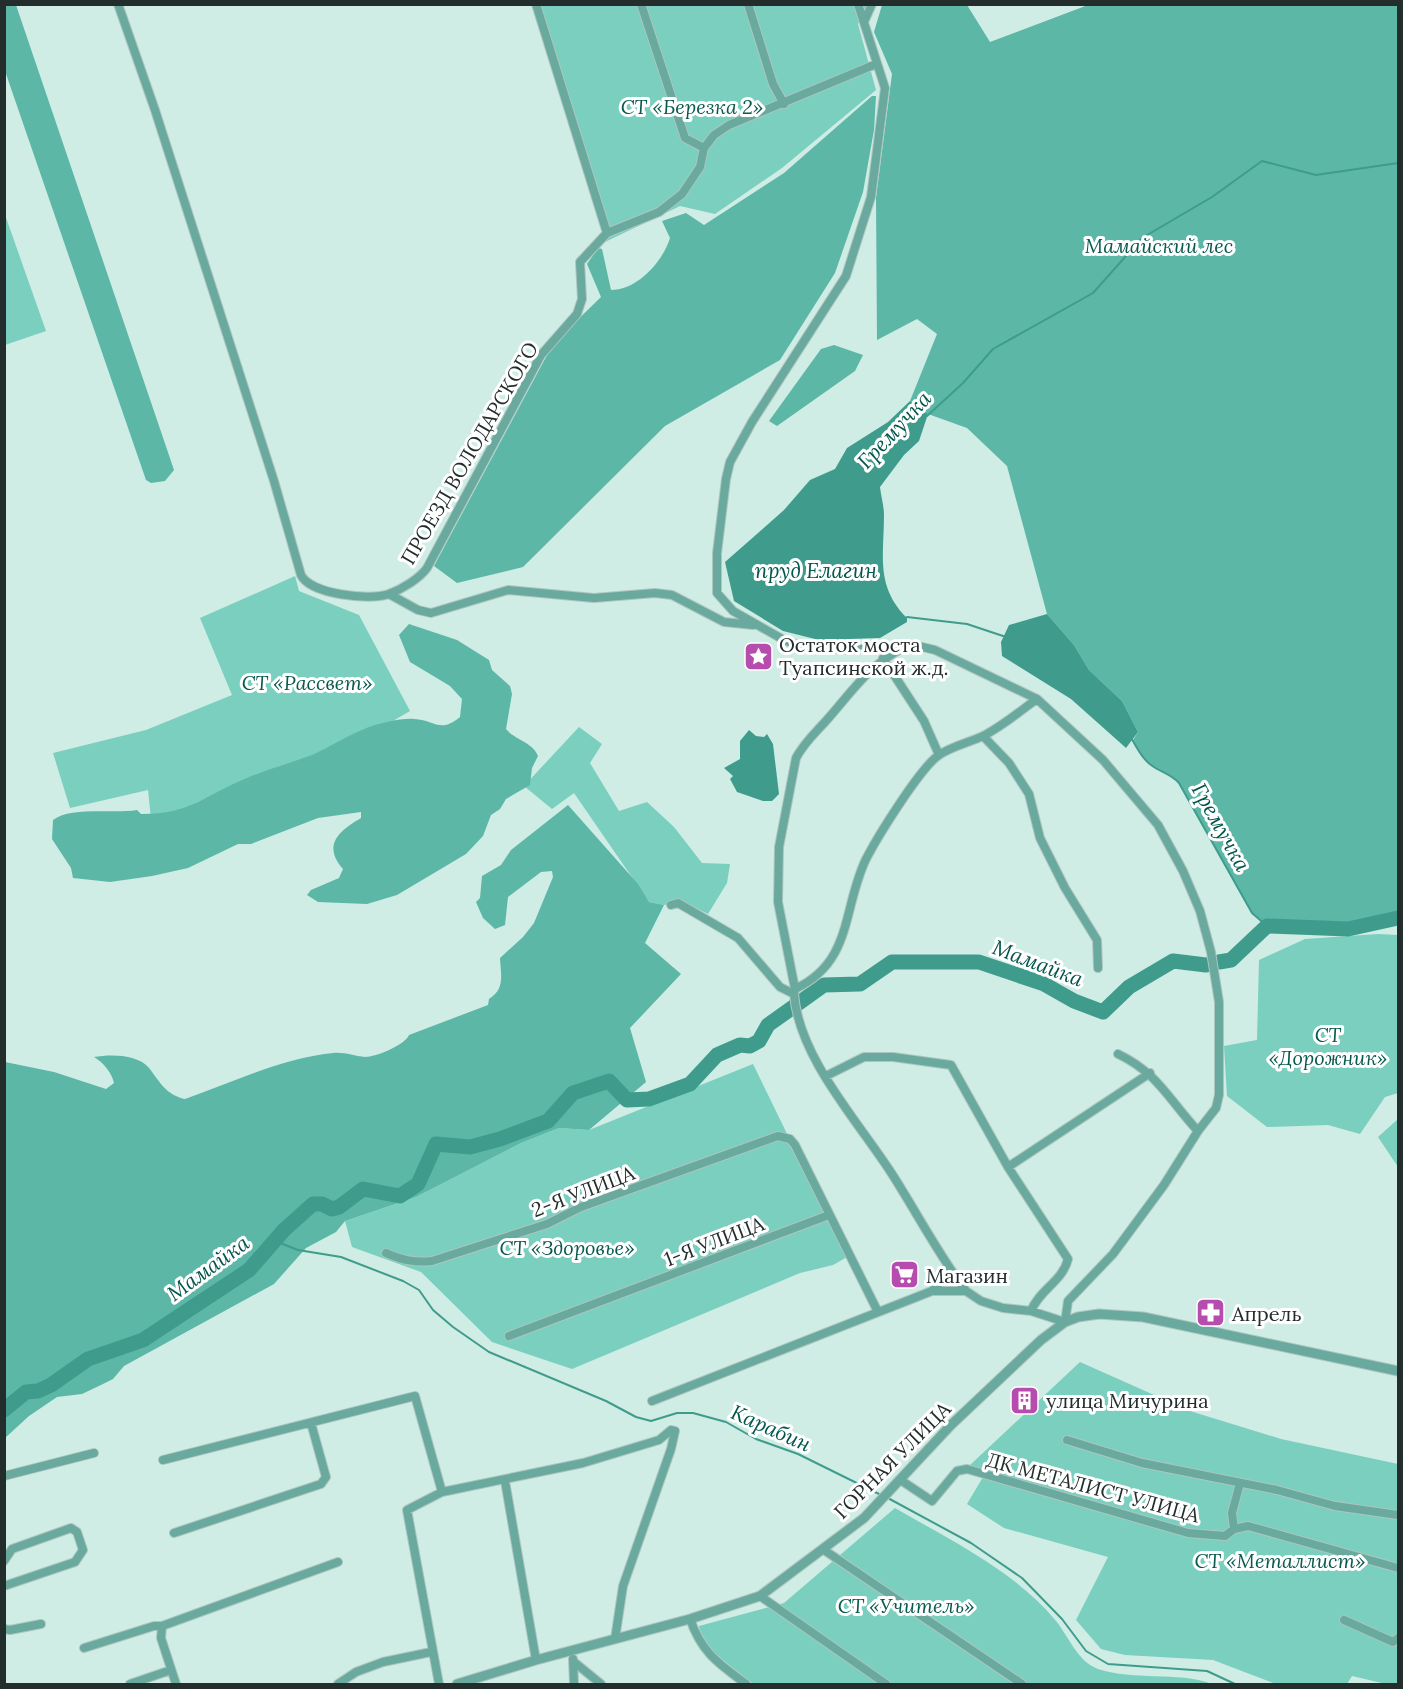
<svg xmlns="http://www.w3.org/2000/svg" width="1403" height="1689" font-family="Lora,serif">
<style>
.green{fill:#7acfbf}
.forest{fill:#5cb7a7}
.water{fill:#3f9c8c}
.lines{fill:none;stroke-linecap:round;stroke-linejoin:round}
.stream{stroke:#3f9c8c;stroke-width:2}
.river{stroke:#3f9c8c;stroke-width:15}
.minor-casing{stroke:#adc6c0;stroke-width:10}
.tertiary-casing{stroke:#adc6c0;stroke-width:11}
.minor{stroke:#6aa99d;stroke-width:8}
.tertiary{stroke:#6aa99d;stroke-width:9}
.labels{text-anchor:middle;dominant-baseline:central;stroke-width:6;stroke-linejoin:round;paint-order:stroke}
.park-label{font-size:20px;font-style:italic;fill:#08594e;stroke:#fff}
.street-label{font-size:20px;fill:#232e2c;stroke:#fff}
.poi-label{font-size:20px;fill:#232e2c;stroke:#fff;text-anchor:start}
.water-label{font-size:21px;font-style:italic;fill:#02564b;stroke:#fff}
</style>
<rect width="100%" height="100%" fill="#cfece5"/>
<path class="green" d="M532 5H868L858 24 876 90 782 168 715 214 680 206 605 242Z
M4 212 46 331 5 345H4Z
M295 576 299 591 359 615 410 711 350 746 152 828 148 790 70 808 53 753 146 730 232 695 200 618Z
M579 727 602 744 590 763 619 811 647 802 674 827 702 863 730 864 727 883 708 914 682 901 664 905 649 902 574 793 552 809 524 786Z
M1378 934 1398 935V1093L1385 1097 1360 1134 1328 1125 1267 1127 1227 1096 1224 1046 1257 1040 1259 960 1305 939Z
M753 1064 847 1257 833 1265 800 1273 572 1369 492 1342 421 1272 352 1247 345 1221 416 1197 521 1143 559 1128 589 1130Z
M1398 1119V1167L1378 1137Z
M1080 1362 1190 1411 1281 1439 1398 1464V1684H1386L1352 1676 1347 1684H1276L1213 1660 1125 1655 1101 1649 1076 1620 1108 1557 1004 1528 967 1504 986 1472 969 1466Z
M895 1508C950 1540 1015 1571 1056 1621 1069 1637 1077 1661 1098 1669 1134 1681 1177 1671 1212 1684H753L713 1652 701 1639 699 1626 784 1603Z"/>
<path class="forest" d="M4 5H16L174 470 165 481 151 483 146 480 5 71Z
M882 5H967L990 42 1088 5H1398V925H1267L1252 913 1179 783 1173 777 1151 765 1141 755 1133 740 1138 732 1122 701 1089 670 1074 645 1047 614 1007 466 967 428 928 414 910 401 937 334 917 319 877 340 876 198 892 74 874 32Z
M872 96H876L874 130 863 192 835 273 780 360 665 426 523 567 457 583 434 566 546 357 558 339 601 297 587 264 598 248 602 249 611 290C638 290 663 261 670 238L662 221 686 213 704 225 784 173Z
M834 345 863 355 855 371 777 426 769 421 821 349Z
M409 624 457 640 489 660 492 670 510 686 512 694 506 729C515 740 533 742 538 756L532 768 530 785 506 799 500 809 491 815 483 836 466 854 397 895 367 904 318 902 307 895 311 890 339 878 343 869C322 845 339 831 361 818V812L318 818 251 844H238L188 868 152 876 110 882 73 878 71 868 52 839 53 820C71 806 113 814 137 810L141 814C193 814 204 795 247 778 268 769 291 763 312 755 332 746 348 735 369 727 382 723 401 718 414 719 436 720 439 734 460 717L462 699 450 686 410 662 399 635Z
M568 805 638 884 649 902 664 905 645 943 681 974 630 1028 646 1082 589 1130 559 1128 521 1143 416 1197 345 1221 336 1232 306 1248 274 1284 124 1366 113 1379 103 1384 82 1394 57 1397 29 1416 5 1438V1062L54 1072 106 1089 114 1083C112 1073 103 1062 94 1057 110 1054 138 1054 149 1068 160 1082 166 1095 185 1099 233 1082 282 1058 333 1053 345 1052 354 1056 365 1057 376 1057 405 1045 409 1035L488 1005 489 999C505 989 501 976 500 958L523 937 534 923 553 877 552 871 541 872 508 897 505 925 495 929 483 918 476 902 480 898 482 876 501 865 511 850Z"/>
<path class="water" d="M910 401 928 414 919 441 904 455 880 487C881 496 884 506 884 515 884 555 875 586 907 618V622L880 638 819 640 783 631 734 601 725 562 784 510 810 480 835 469 847 448 888 422Z
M1047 614 1074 645 1089 670 1122 701 1138 732 1126 748 1071 699 1002 656 1001 642 1009 625Z
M749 730 756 736 764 737 767 734 773 744 779 794 772 801H763L737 792 730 779 733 776 724 768 740 759V741Z"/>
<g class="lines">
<path class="stream" d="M927 416 963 383 993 349 1093 293 1142 238 1212 197 1262 161 1316 175 1398 163
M907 617 967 624 1006 637
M1131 738C1137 747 1141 758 1151 765 1160 772 1171 774 1179 783L1252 913 1267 926
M275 1241 298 1250 341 1257 403 1281 419 1290 433 1310 453 1327 489 1352 606 1401 636 1417 651 1421 677 1413H693L726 1422 756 1439 798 1454 881 1495
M886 1497 971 1543 1022 1578 1062 1619 1086 1651 1108 1664 1207 1671 1235 1684"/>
<path class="river" d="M1219 962 1231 960 1267 926 1348 929 1398 918
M4 1410 26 1392 38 1391 51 1385 88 1359 143 1340 249 1270 284 1230 313 1204H322L332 1209 339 1207 363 1189 400 1196 418 1184 436 1144 470 1147 500 1139 548 1121 573 1093 609 1081 627 1100 649 1099 690 1084 717 1055 740 1045 750 1046 759 1041 768 1025 824 985 860 984 892 962H979L1044 984 1074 1001 1103 1012 1129 987 1173 961 1206 965"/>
<defs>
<path id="minor" d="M118 4 155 110 274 481 301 575C310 594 369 601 389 594 402 589 419 579 427 568L541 355 577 314 582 299 580 262 607 233 659 212 682 194 700 167 704 148 714 135 729 125 876 64
M536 4 607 233
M641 4 685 138 704 148
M748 4 773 84 784 104
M858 4 885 88 871 197 846 276 752 422 730 462 726 479 717 553V593L733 611 784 640 803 647 853 650 910 644 935 650 1037 699 1103 760 1158 825 1183 871 1200 911 1211 952 1219 1002V1095L1216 1108 1198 1131
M864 22 872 4
M389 594 418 610 431 613 508 590 594 598 655 593 672 595 724 622 753 625
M883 658 924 721 939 755
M983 736 1009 763 1029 794 1040 838 1065 888 1097 940 1098 968
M671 905 678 903 738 938 780 987 794 994C799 1058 858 1121 892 1174 917 1213 938 1254 966 1291
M795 989C853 962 842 909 866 859 878 836 920 768 939 755 952 746 971 742 985 735 1004 725 1020 711 1037 699
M794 994 795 989 778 902 779 847 796 758C804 743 814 734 825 722 852 692 867 666 905 647
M826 1076 864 1057H893L951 1065 1008 1167 1068 1259C1063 1281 1039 1290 1031 1311
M1008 1167 1150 1073
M386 1253C402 1260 415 1263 432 1261L547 1224 581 1207 778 1136 790 1139 795 1145 878 1312
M932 1291 951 1271
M509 1336 829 1215
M652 1401 932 1291H966L981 1301 1003 1308 1031 1311 1065 1322 1068 1301 1113 1254 1164 1185 1198 1131C1169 1100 1158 1073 1118 1054
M1067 1440 1142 1463 1277 1490 1335 1506 1398 1515
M163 1460 415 1396 442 1492
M4 1476 94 1453
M505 1481 536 1660
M902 1481 932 1501 957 1471 967 1469 1188 1533 1225 1536 1234 1529 1248 1526 1398 1568
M1234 1529 1232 1513 1240 1483
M174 1533 321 1484 326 1477 311 1423
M824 1550 1022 1684
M4 1561 12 1549 71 1528 77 1532 83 1550 75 1562 4 1586
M760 1596 886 1684
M690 1619C702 1653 718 1663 746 1684
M1344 1620 1393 1642 1398 1638
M4 1629 10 1630 41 1624
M84 1648 154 1626H162
M573 1659 574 1684
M574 1662 601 1684
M130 1684 171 1670
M176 1684 161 1638 162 1626 338 1562
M338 1684 356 1672 383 1662 431 1652
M439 1684 407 1510 442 1492 583 1463 659 1440 671 1430 675 1431 671 1449 623 1586 615 1639"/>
<path id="tertiary" d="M457 1684 536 1660 690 1619 760 1596 864 1518 951 1425 1041 1340 1065 1322 1078 1317 1099 1314 1143 1317 1398 1371"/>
</defs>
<use href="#minor" class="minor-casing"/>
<use href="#tertiary" class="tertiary-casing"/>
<use href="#minor" class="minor"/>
<use href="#tertiary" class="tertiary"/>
</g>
<defs>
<symbol id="sight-square" viewBox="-11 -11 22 22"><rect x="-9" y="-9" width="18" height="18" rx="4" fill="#b54cae" stroke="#fff"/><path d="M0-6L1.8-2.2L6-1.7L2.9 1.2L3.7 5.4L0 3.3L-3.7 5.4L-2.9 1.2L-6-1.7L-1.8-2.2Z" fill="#fff"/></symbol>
<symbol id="supermarket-square" viewBox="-11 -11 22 22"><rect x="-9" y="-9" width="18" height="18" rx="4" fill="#b54cae" stroke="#fff"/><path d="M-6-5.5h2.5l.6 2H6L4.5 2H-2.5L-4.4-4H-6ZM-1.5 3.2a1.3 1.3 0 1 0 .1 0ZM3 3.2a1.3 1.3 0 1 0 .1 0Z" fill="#fff"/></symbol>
<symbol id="pharmacy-square" viewBox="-11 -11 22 22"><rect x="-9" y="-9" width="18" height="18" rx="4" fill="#b54cae" stroke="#fff"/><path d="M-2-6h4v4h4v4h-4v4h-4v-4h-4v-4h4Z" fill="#fff"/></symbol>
<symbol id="building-square" viewBox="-11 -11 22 22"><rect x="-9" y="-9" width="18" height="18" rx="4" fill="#b54cae" stroke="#fff"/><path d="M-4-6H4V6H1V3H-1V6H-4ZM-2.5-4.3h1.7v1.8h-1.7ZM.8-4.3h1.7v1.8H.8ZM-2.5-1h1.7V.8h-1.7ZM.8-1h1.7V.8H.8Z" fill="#fff"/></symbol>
</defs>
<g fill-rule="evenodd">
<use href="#sight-square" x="742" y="640" width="33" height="33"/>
<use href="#supermarket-square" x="888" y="1258" width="33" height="33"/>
<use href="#pharmacy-square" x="1194" y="1296" width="33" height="33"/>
<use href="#building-square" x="1008" y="1384" width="33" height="33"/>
</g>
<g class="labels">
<g class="park-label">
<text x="692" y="106">СТ «Березка 2»</text>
<text x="1159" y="245">Мамайский лес</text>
<text x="307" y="682">СТ «Рассвет»</text>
<text x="1328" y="1034">СТ<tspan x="1328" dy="23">«Дорожник»</tspan></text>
<text x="567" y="1247">СТ «Здоровье»</text>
<text x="1280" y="1560">СТ «Металлист»</text>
<text x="906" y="1605">СТ «Учитель»</text>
</g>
<g class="street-label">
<text transform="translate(469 453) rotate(-60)">ПРОЕЗД ВОЛОДАРСКОГО</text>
<text transform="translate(583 1191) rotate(-21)">2-Я УЛИЦА</text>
<text transform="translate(714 1241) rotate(-21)">1-Я УЛИЦА</text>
<text transform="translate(892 1460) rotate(-45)">ГОРНАЯ УЛИЦА</text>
<text transform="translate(1093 1487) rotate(15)">ДК МЕТАЛИСТ УЛИЦА</text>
</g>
<g class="poi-label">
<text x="779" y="644">Остаток моста<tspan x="779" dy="23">Туапсинской ж.д.</tspan></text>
<text x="926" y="1275">Магазин</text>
<text x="1232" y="1313">Апрель</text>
<text x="1046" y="1400">улица Мичурина</text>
</g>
<g class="water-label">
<text transform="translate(894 430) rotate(-47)">Гремучка</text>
<text x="816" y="570">пруд Елагин</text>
<text transform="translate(1221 827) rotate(61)">Гремучка</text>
<text transform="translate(1038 963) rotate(21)">Мамайка</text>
<text transform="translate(208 1268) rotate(-36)">Мамайка</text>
<text transform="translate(771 1428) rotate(24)">Карабин</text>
</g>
</g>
<rect width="1403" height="1689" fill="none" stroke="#232e2c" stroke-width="12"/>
</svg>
